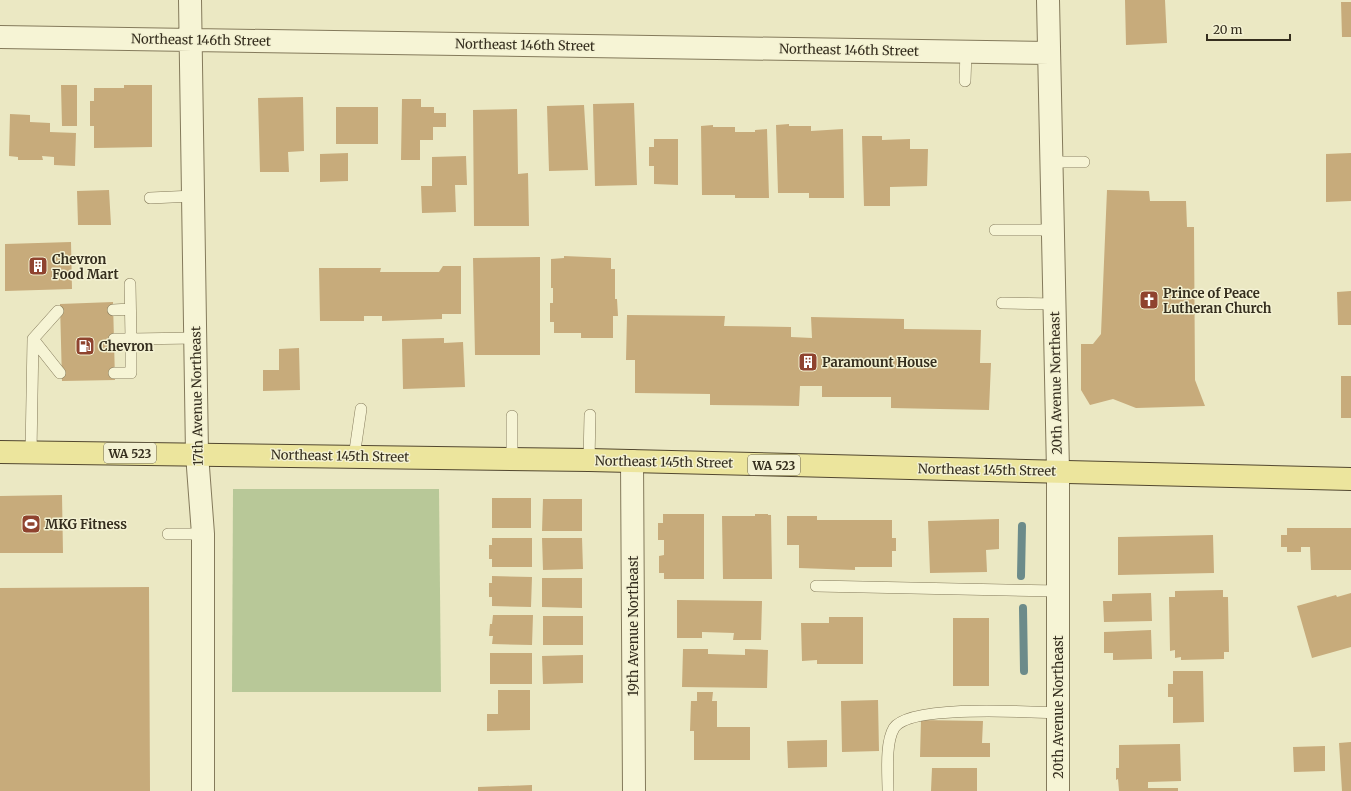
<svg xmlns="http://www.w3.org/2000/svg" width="1351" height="791" font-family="Merriweather,serif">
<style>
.green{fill:#b8c898}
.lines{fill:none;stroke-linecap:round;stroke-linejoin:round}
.stream{stroke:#6c8b8a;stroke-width:8}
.building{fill:#c7ab7b}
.lane-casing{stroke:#847a5b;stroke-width:12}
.street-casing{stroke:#847a5b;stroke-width:24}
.primary-casing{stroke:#52472f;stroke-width:24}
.lane{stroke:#f6f4d5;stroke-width:11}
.street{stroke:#f6f4d5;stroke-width:22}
.primary{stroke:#ece59d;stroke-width:22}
.labels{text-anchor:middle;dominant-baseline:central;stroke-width:3;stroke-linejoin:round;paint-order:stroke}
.shield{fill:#f3f1d2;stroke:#6e6854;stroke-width:1}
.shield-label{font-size:12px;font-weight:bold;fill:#352e1e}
.street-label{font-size:13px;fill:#352e1e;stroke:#f3f1d2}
.poi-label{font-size:13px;font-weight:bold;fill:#352e1e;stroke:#f3f1d2;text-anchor:start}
</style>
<rect width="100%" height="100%" fill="#ebe8c3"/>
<path class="green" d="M233 489H439L441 692H232Z"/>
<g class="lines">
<path class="stream" d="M1021 576 1022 526
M1023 608 1024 671"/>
</g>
<path class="building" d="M1125 0H1165L1167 43 1126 45Z
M1341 2H1351V37H1342Z
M61 85H77V126H62Z
M124 85H152V147L94 148V126H90V101H94V88H124Z
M303 97 304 151 288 152 289 172H260L258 98Z
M402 99H421V107H434V113H446V127H433V140H420V160H401Z
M634 103 637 185 595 186 593 104Z
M584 105 588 170 549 171 547 106Z
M336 107H378V144H336Z
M517 109 518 174 528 173 529 226H474L473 110Z
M10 114 30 115V122L50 123V132L76 133 75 166 54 165V157L42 156 43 160H18V157L9 156Z
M789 124V126H811V131L843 129 844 198H809V193H778L776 125Z
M713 125V127H735V132H755V130L767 129 769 198H735V195H702L701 126Z
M862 136H882V140L910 139V149H928L927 186 890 187V206H864Z
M654 139H678V185L654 184V166H649V147H654Z
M348 153V181L320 182V154Z
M1351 153V201L1326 202V154Z
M466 156 467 185H455L456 212 422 213 421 186H432V157Z
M109 190 111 225H78L77 191Z
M1107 190 1149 191 1150 201H1186L1187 227H1194L1195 380 1205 406 1136 408 1113 399 1090 405 1081 390V344H1093L1101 334Z
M71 242 72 289 5 291V244Z
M564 256 611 258V269H615V299H617L618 316H613V338H581V333H554V322H550V303H553V288H551V259L564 258Z
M540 257V355H475L473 258Z
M443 266H461V314H442V319L382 321V316H364V321H320L319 268H381L380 272H439Z
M1351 291V325H1338L1337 292Z
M113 302 115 380 62 381 60 304Z
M627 315 725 316 724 326 791 327V337L812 338 811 317 904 319V329L981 330 980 363H991L989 410 891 408V397H822V386H800L799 406 710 405V394L635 393V360H626Z
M444 338V343L463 342 465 387 403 389 402 339Z
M299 348 300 390 263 391V370H279V349Z
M1341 376H1351V418H1341Z
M62 495 63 553H0V496Z
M492 498H531V528H492Z
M543 499H582V531H542Z
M663 514H704V579H664V573H659V556L664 555V540H658V523H663Z
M755 514H768V515H771L772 579H723L722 516H755Z
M787 516H817V520H892V538H896V551H892V567H855V570L799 568V545H787Z
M999 519V549L986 550 987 572 930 573 928 521Z
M1287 528H1351V570H1311L1310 547H1301V552H1287V547H1281V535H1287Z
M1213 535 1214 573 1118 575V537Z
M492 538H532V567H492V559H489V545H492Z
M542 538H582L583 569 543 570Z
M492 576 532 577 531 607 492 606V597H489V583H492Z
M542 578H582V608L542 607Z
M149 587 150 791H0V588Z
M1223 590V597H1228L1229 652H1224V659L1181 660V657L1175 658V650L1170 651 1169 597H1175V591Z
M1151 593 1152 621 1104 622 1103 601H1112V594Z
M1351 593V647L1312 658 1297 606 1336 595 1337 597Z
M677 600 762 601 761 640H733L734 633 702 632V638H677Z
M493 615H533L532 645 492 644 493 636H489L490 624H492Z
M543 616H583V645H543Z
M829 617H863V664H817V660L802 661 801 623H829Z
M953 618H989V686H953Z
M1151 630 1152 659 1113 660V653H1104V632Z
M683 649H708V654L745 655V649L768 650 767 688 682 687Z
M490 653H532V684H490Z
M583 655V683L543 684 542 656Z
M1173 671H1203L1204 722 1173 723V697H1168V684H1173Z
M498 690H530V730L487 731V714H498Z
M697 692H713L712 701H717V727H750V760H694V731H690L691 701H697Z
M878 700 879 751 842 752 841 701Z
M921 720 983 721 982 743H990V757H920Z
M827 740V767L788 768 787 741Z
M1351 742V791H1342L1339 743Z
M1180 744 1181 781 1148 782V788H1178V791H1119L1118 779 1116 780V768H1119V745Z
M1325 746V771L1294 772 1293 747Z
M932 768H977V791H931Z
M532 785V791H478V787Z"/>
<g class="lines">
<defs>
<path id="lane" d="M965 81 966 52
M1051 162H1084
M150 198 194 196
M995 230H1053
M130 284 131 339 195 338
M1002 303 1054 304
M113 310 130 309
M33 339 60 373
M114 339H131V373H114
M31 452 33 339 58 311
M354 457 361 409
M512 459V416
M589 460 590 415
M168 534H203
M816 586 1058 591
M888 791C888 774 885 743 894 728 910 704 1029 712 1058 713"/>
<path id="street" d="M190 0 197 454 203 534V791
M1048 0 1058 471V791
M0 37 1049 53
M632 461 634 791"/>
<path id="primary" d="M0 452 589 460 1351 479"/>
</defs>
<use href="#lane" class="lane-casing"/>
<use href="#street" class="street-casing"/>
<use href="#primary" class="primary-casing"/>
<use href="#lane" class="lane"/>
<use href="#street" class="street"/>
<use href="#primary" class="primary"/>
</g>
<defs>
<symbol id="building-square" viewBox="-11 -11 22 22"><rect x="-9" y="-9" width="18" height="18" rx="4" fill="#8f432f" stroke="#f3f1d2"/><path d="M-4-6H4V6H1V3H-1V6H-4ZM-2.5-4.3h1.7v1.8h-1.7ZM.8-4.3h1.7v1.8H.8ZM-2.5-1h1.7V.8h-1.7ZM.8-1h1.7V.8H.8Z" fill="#fff"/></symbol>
<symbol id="church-square" viewBox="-11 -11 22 22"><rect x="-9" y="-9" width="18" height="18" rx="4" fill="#8f432f" stroke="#f3f1d2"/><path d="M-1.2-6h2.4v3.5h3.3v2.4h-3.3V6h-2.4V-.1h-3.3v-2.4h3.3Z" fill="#fff"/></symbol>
<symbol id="fuel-square" viewBox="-11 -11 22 22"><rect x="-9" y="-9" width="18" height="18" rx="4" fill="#8f432f" stroke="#f3f1d2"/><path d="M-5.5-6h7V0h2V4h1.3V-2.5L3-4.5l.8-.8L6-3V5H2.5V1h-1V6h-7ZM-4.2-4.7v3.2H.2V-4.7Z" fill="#fff"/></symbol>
<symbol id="stadium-square" viewBox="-11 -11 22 22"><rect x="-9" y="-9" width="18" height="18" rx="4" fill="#8f432f" stroke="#f3f1d2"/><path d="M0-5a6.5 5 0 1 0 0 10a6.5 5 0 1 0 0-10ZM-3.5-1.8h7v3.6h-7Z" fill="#fff"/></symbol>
</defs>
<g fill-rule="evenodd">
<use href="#building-square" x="27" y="255" width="22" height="22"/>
<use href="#church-square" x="1138" y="289" width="22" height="22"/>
<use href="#fuel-square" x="74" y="335" width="22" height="22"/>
<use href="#building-square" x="797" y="351" width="22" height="22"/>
<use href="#stadium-square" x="20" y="513" width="22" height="22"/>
</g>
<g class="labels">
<g class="shield">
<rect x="104" y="443" width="52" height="20" rx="3"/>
<rect x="748" y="455" width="52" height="20" rx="3"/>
</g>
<g class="shield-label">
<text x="130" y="453">WA 523</text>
<text x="774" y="465">WA 523</text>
</g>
<g class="street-label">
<text transform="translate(201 40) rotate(1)">Northeast 146th Street</text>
<text transform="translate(525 45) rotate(1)">Northeast 146th Street</text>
<text transform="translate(849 50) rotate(1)">Northeast 146th Street</text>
<text transform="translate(1056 383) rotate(-91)">20th Avenue Northeast</text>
<text transform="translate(197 396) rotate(-91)">17th Avenue Northeast</text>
<text transform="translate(340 456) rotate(1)">Northeast 145th Street</text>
<text transform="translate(664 462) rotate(1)">Northeast 145th Street</text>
<text transform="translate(987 470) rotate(1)">Northeast 145th Street</text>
<text transform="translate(633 626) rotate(-90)">19th Avenue Northeast</text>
<text transform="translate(1058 707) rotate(-90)">20th Avenue Northeast</text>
</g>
<g class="poi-label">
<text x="52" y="259">Chevron<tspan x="52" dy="15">Food Mart</tspan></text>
<text x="1163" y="293">Prince of Peace<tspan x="1163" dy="15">Lutheran Church</tspan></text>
<text x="99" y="346">Chevron</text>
<text x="822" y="362">Paramount House</text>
<text x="45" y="524">MKG Fitness</text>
</g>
</g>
<path d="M1207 34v6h83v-6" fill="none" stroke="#352e1e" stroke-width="2"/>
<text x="1213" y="34" font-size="12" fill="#352e1e" stroke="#f3f1d2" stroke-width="3" paint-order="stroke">20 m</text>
</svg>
